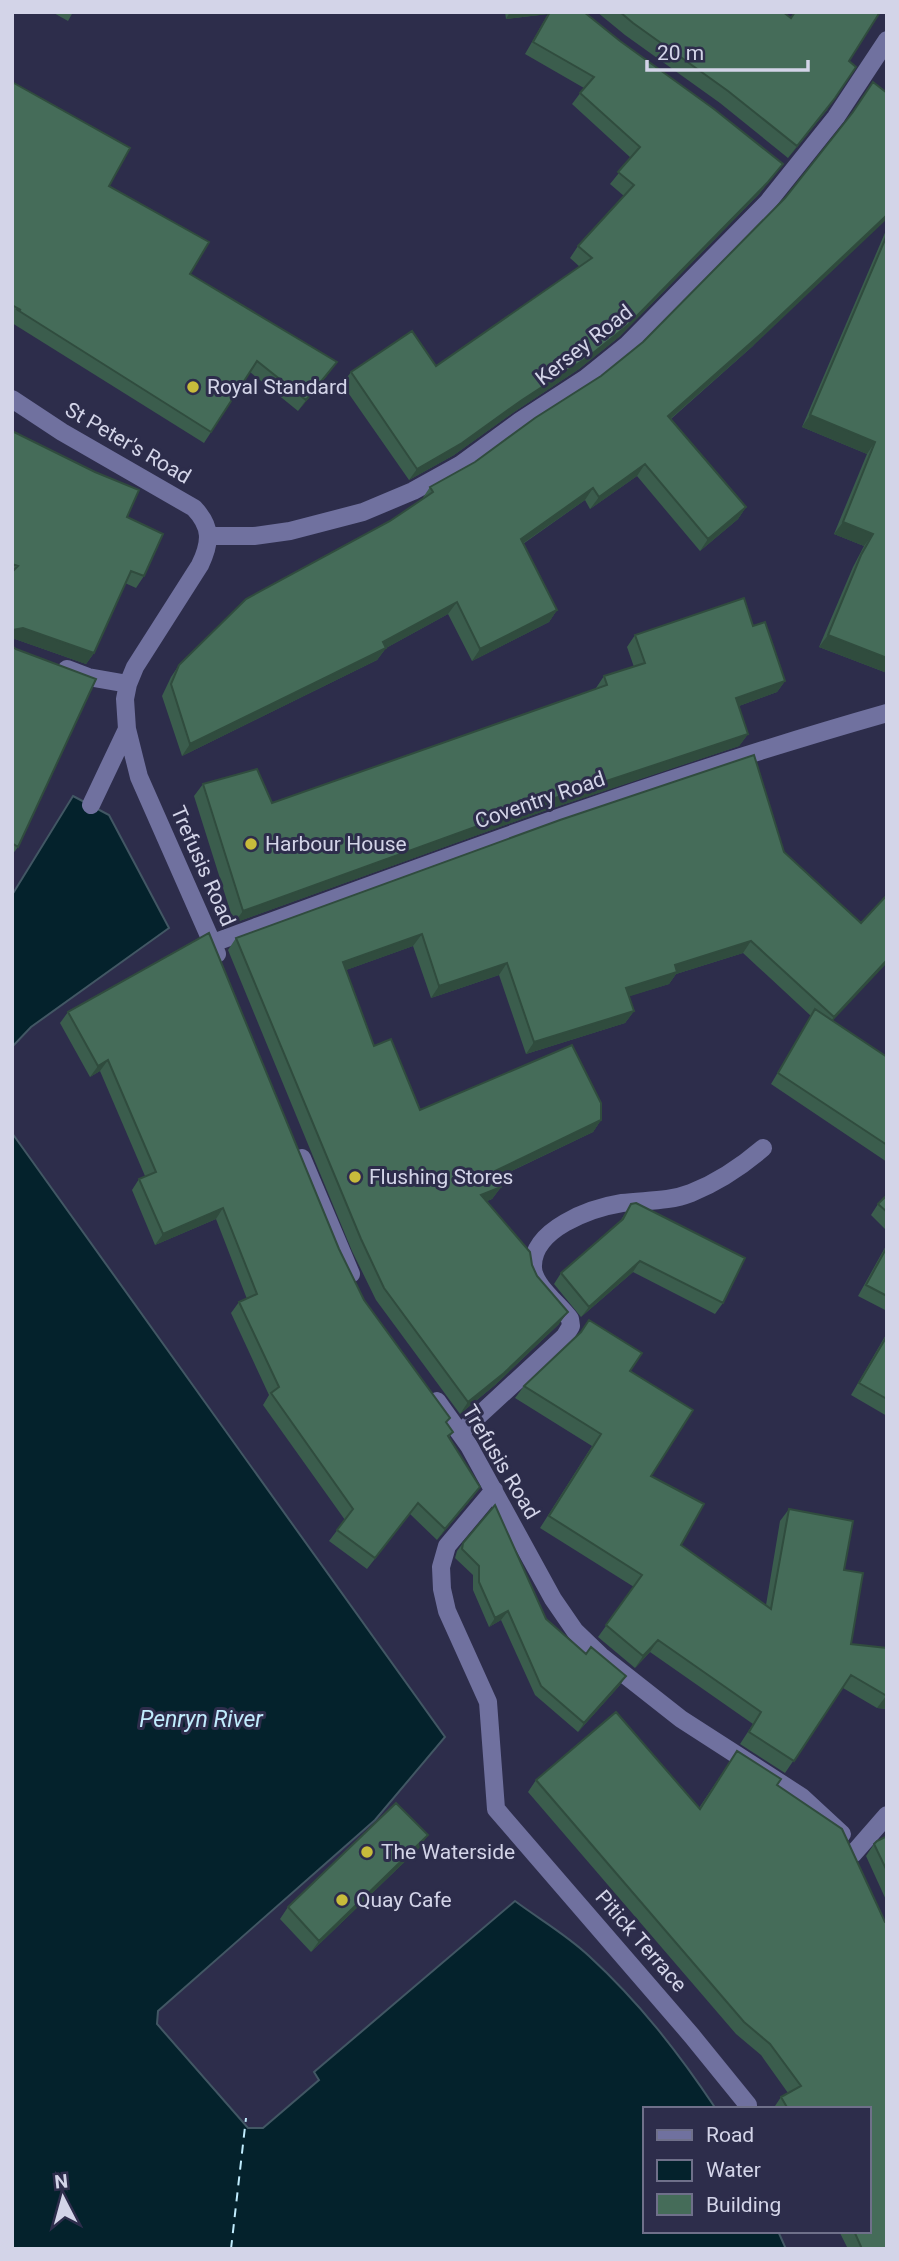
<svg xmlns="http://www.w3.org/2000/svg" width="899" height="2261" font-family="Roboto,sans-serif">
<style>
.water{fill:#04222c;stroke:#425764;stroke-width:2}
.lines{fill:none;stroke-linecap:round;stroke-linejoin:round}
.ferry{stroke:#c0ecfd;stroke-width:2;stroke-dasharray:9 7;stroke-linecap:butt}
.minor{stroke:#70719f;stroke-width:18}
.wall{fill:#3b5d4d}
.shaded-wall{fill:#304c3e}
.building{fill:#456c59;stroke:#304c3e;stroke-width:2}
.poi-dot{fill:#c8bb3b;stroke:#2d2d4b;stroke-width:2.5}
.labels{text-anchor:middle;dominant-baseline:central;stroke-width:6;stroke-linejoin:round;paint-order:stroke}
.street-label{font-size:21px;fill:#d3d4e8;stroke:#2d2d4b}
.poi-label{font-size:21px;fill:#d3d4e8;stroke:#2d2d4b;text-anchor:start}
.water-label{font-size:23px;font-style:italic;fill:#c0ecfd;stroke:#2d2d4b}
</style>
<rect width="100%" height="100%" fill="#2d2d4b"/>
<path class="water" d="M73 796 109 815 169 928 31 1027 12 1047V895Z
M12 1133 445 1737 375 1820 158 2011 157 2024 248 2128H263L319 2080 314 2072 515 1901C539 1919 567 1935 589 1956 639 2002 678 2052 716 2109H645V2231H778L786 2249H12Z"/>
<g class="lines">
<path class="ferry" d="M231 2249 246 2118"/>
<path class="minor" d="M12 399 62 432 194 508C212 527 211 542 200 565L135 667 128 684 125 699 127 729 139 777 217 954
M209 536H254L290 531 363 512 413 491 460 465 520 421 586 378 627 345 768 202 836 117 887 40
M67 669 88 677 128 684
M91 805 127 729
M213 943C436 861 658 778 887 713
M302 1158 351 1274
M437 1401 469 1446 553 1599 575 1631 601 1656 681 1719 802 1797 842 1834
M460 1433 565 1336 571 1326 570 1319C560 1305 534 1286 533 1268 531 1229 591 1208 622 1203 645 1200 668 1202 691 1193 718 1182 742 1166 763 1148
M494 1490 447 1546 441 1567 442 1589 447 1611 488 1702 496 1809 692 2036 748 2105
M853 1854 887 1815"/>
</g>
<path class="wall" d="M52 12H73L68 21Z
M505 12H584L620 41 783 164 759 194 619 337 579 369 514 412 454 455 409 480 342 384 351 372 436 366 580 267 570 258 578 246 624 196 610 184 631 158 572 104 584 88 525 54 548 14 506 19Z
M597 12H783L849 61 827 110 788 158 720 103 625 35Z
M12 82 190 274 329 373 298 411 250 372 204 443 12 323Z
M887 228V673L819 647 853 567 864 546 834 534 867 454 802 427Z
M754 345 671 419 746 507 738 519 700 551 637 476 590 509 585 500 523 544 557 610 549 622 472 661 448 614 386 648 377 660 182 756 162 696 171 677 179 665 422 499 430 487Z
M12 431 127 517 144 576 136 588 125 583 94 653 86 664 15 639 12 640Z
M753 626 785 681 777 692 739 706 748 734 739 746 544 811 234 923 194 796 203 784 272 803 596 689V688L604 676 634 667 627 647 635 635Z
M12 646 18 847 12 855Z
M784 852 861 923 833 1021 887 1057V1162L771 1084 811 1016 743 953 676 974 669 984 629 996 634 1011 625 1023 526 1054 499 975 431 998 413 946 346 970 374 1046 420 1110 601 1120 593 1132 497 1178 501 1187 492 1199 487 1201 532 1265 559 1324 495 1385 460 1414 376 1300 352 1251 228 950 236 938Z
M68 1012 339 1249 364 1300 453 1432 449 1438 480 1487 472 1498 437 1540 410 1514 367 1569 329 1541 345 1520 263 1405 269 1395 231 1313 239 1302 247 1299 216 1219 155 1245 132 1190 139 1179 145 1176 100 1071 90 1077 60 1023Z
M887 1195V1231L871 1215 878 1204Z
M631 1204 723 1303 715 1314 633 1272 581 1317 554 1284 561 1273 619 1223Z
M887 1244V1311L858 1296Z
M887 1333V1416L851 1395Z
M630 1371 651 1476 681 1545 766 1605 780 1521 789 1509 844 1570 851 1644 887 1648V1709L877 1708 843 1688 785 1773 740 1744 753 1724 650 1652 635 1668 598 1637 634 1587 540 1528 592 1446 515 1398 524 1386Z
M463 1543 620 1685 578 1732 535 1695 501 1620 489 1627 473 1590V1575L455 1558 457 1551Z
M737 1751 777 1785 885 1922 887 2249H848L839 2231H869V2109H773L781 2097 788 2093 761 2055 736 2034 528 1792 536 1780 699 1808Z
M887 1836V1902L866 1856 874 1844Z
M420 1847 311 1952 280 1919 288 1907Z"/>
<path class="shaded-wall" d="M510 12H549L548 14 506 19Z
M835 98 827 110 788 158 797 146Z
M783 164 759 194 619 337 579 369 514 412 454 455 409 480 417 469Z
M887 215V219L754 345 660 428 668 416Z
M337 362 329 373 298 411 306 400Z
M810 415 875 442 867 454 802 427Z
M645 464 637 476 590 509 599 497Z
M593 488 585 500 512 551 521 539Z
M746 507 738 519 700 551 708 539Z
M843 522 873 534 864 546 834 534Z
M457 602 448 614 386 648 377 660 182 756 190 744Z
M557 610 549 622 472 661 480 649Z
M23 628 94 653 86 664 15 639 12 640 13 630Z
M828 635 887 658V673L819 647Z
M785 681 777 692 728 710 736 698Z
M748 734 739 746 544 811 234 923 243 911 552 799Z
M422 934 413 946 335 974 343 962Z
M751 941 743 953 676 974 669 984 618 1000 626 988 675 965Z
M887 960V963L825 1029 834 1017Z
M507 963 499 975 431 998 439 986Z
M634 1011 625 1023 526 1054 534 1042Z
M108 1060 100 1071 90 1077 98 1066Z
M601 1120 593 1132 486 1183 495 1171Z
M501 1187 492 1199 473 1207 481 1195Z
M223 1208 216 1219 155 1245 163 1234Z
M640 1261 633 1272 581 1317 589 1307Z
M568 1312 559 1324 495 1385 460 1414 468 1402Z
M480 1487 472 1498 437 1540 445 1529Z
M508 1611 501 1620 489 1627 495 1618Z
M658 1640 650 1652 635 1668 643 1656Z
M626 1676 620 1685 578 1732 584 1723Z
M886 1696H887V1709L877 1708Z
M428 1835 420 1847 311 1952 319 1941Z"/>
<path class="building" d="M550 12H584L620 41 714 109 783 164 768 182 628 325 588 357 522 400 462 443 417 469 351 372 412 331 436 366 592 258 578 246 634 185 618 172 640 147 580 93 594 77 533 42Z
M620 12H783L791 18 795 12H880L849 61 856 67 835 98 797 146 728 91 633 23Z
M12 82 130 148 109 186 209 242 190 274 337 362 306 400 257 361 211 432 16 309 21 310 12 305Z
M873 82 887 93V215L762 333 668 416 746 507 708 539 645 464 599 497 593 488 521 539 557 610 480 649 457 602 383 642 386 648 190 744 171 684 179 665 246 599 390 521 433 492 430 487 475 462 535 418 601 376 643 342 785 198 853 112Z
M887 235V658L828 635 861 555 873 534 843 522 875 442 810 415Z
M12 431 95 472 139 490 127 517 163 534 144 576 131 571 94 653 23 628 13 630 12 631V572L18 566 12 564Z
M744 598 753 626 765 622 785 681 736 698 748 734 552 799 243 911 203 784 257 769 272 803 607 685 604 676 645 663 635 635Z
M12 646 16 649 96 679 18 847 12 843Z
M754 755 784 852 861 923 887 895V960L834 1017 751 941 675 965 677 972 626 988 634 1011 534 1042 507 963 439 986 422 934 343 962 374 1046 391 1039 420 1110 572 1045 601 1103V1120L495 1171 501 1187 481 1195 530 1252 532 1265 537 1276 568 1312 504 1373 468 1402 384 1288 361 1239 236 938 560 820Z
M209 933 339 1249 364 1300 450 1418 446 1422 453 1432 448 1436 480 1487 445 1529 418 1503 375 1558 337 1530 353 1509 271 1393 279 1387 239 1302 257 1294 223 1208 163 1234 139 1179 156 1172 108 1060 98 1066 68 1012Z
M815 1009 887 1057V1145L778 1073Z
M887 1195V1212L878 1204Z
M636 1203 745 1258 723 1303 640 1261 589 1307 561 1273 623 1219 631 1204Z
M887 1247V1296L866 1285Z
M589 1320 642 1353 630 1371 693 1410 651 1476 704 1504 681 1545 771 1609 789 1509 853 1521 844 1570 863 1573 851 1644 887 1648V1696L851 1675 794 1761 749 1732 761 1712 658 1640 643 1656 606 1625 642 1575 549 1516 601 1434 524 1386 581 1332Z
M887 1336V1399L859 1383Z
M495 1505 546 1619 586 1654 591 1647 626 1676 584 1723 541 1686 508 1611 495 1618 479 1582V1566L462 1549 463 1543Z
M616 1712 700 1809 737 1751 781 1779 777 1785 842 1829 885 1922 887 1923V2249H862L854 2231H869V2109H788L781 2097 801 2086 770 2044 744 2022 536 1780Z
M396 1803 428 1835 319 1941 288 1907Z
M887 1836V1871L874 1844 877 1841Z"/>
<g class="poi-dot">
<circle cx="193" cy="387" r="7"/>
<circle cx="251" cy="844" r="7"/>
<circle cx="355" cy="1177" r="7"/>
<circle cx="367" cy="1852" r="7"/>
<circle cx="342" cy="1900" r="7"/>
</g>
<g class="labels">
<g class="street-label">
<text transform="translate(584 345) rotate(-38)">Kersey Road</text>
<text transform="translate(128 443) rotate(30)">St Peter's Road</text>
<text transform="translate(540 800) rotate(-19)">Coventry Road</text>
<text transform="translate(203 866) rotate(66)">Trefusis Road</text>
<text transform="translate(501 1462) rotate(59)">Trefusis Road</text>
<text transform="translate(641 1941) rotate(49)">Pitick Terrace</text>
</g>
<g class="poi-label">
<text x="207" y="387">Royal Standard</text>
<text x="265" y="844">Harbour House</text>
<text x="369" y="1177">Flushing Stores</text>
<text x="381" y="1852">The Waterside</text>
<text x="356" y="1900">Quay Cafe</text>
</g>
<g class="water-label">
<text x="201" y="1719">Penryn River</text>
</g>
</g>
<rect width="899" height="2261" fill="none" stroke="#d3d4e8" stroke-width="28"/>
<rect x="643" y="2107" width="228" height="126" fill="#2d2d4b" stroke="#6f708a" stroke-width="2"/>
<rect x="657" y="2130" width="35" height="10" fill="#70719f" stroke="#6f708a" stroke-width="2"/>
<text x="706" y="2142" font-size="21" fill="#d3d4e8">Road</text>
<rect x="657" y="2160" width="35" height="21" fill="#04222c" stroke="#6f708a" stroke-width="2"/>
<text x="706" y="2177" font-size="21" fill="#d3d4e8">Water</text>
<rect x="657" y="2194" width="35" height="21" fill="#456c59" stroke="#6f708a" stroke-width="2"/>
<text x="706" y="2212" font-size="21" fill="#d3d4e8">Building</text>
<g transform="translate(63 2198) rotate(354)" stroke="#2d2d4b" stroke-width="5" paint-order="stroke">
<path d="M0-5L12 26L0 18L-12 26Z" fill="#d3d4e8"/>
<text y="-10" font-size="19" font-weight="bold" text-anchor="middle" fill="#d3d4e8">N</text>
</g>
<path d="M647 60v10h161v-10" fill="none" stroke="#d3d4e8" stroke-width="3.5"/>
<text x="657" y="60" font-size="21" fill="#d3d4e8" stroke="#2d2d4b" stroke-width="5" paint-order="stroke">20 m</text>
</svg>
